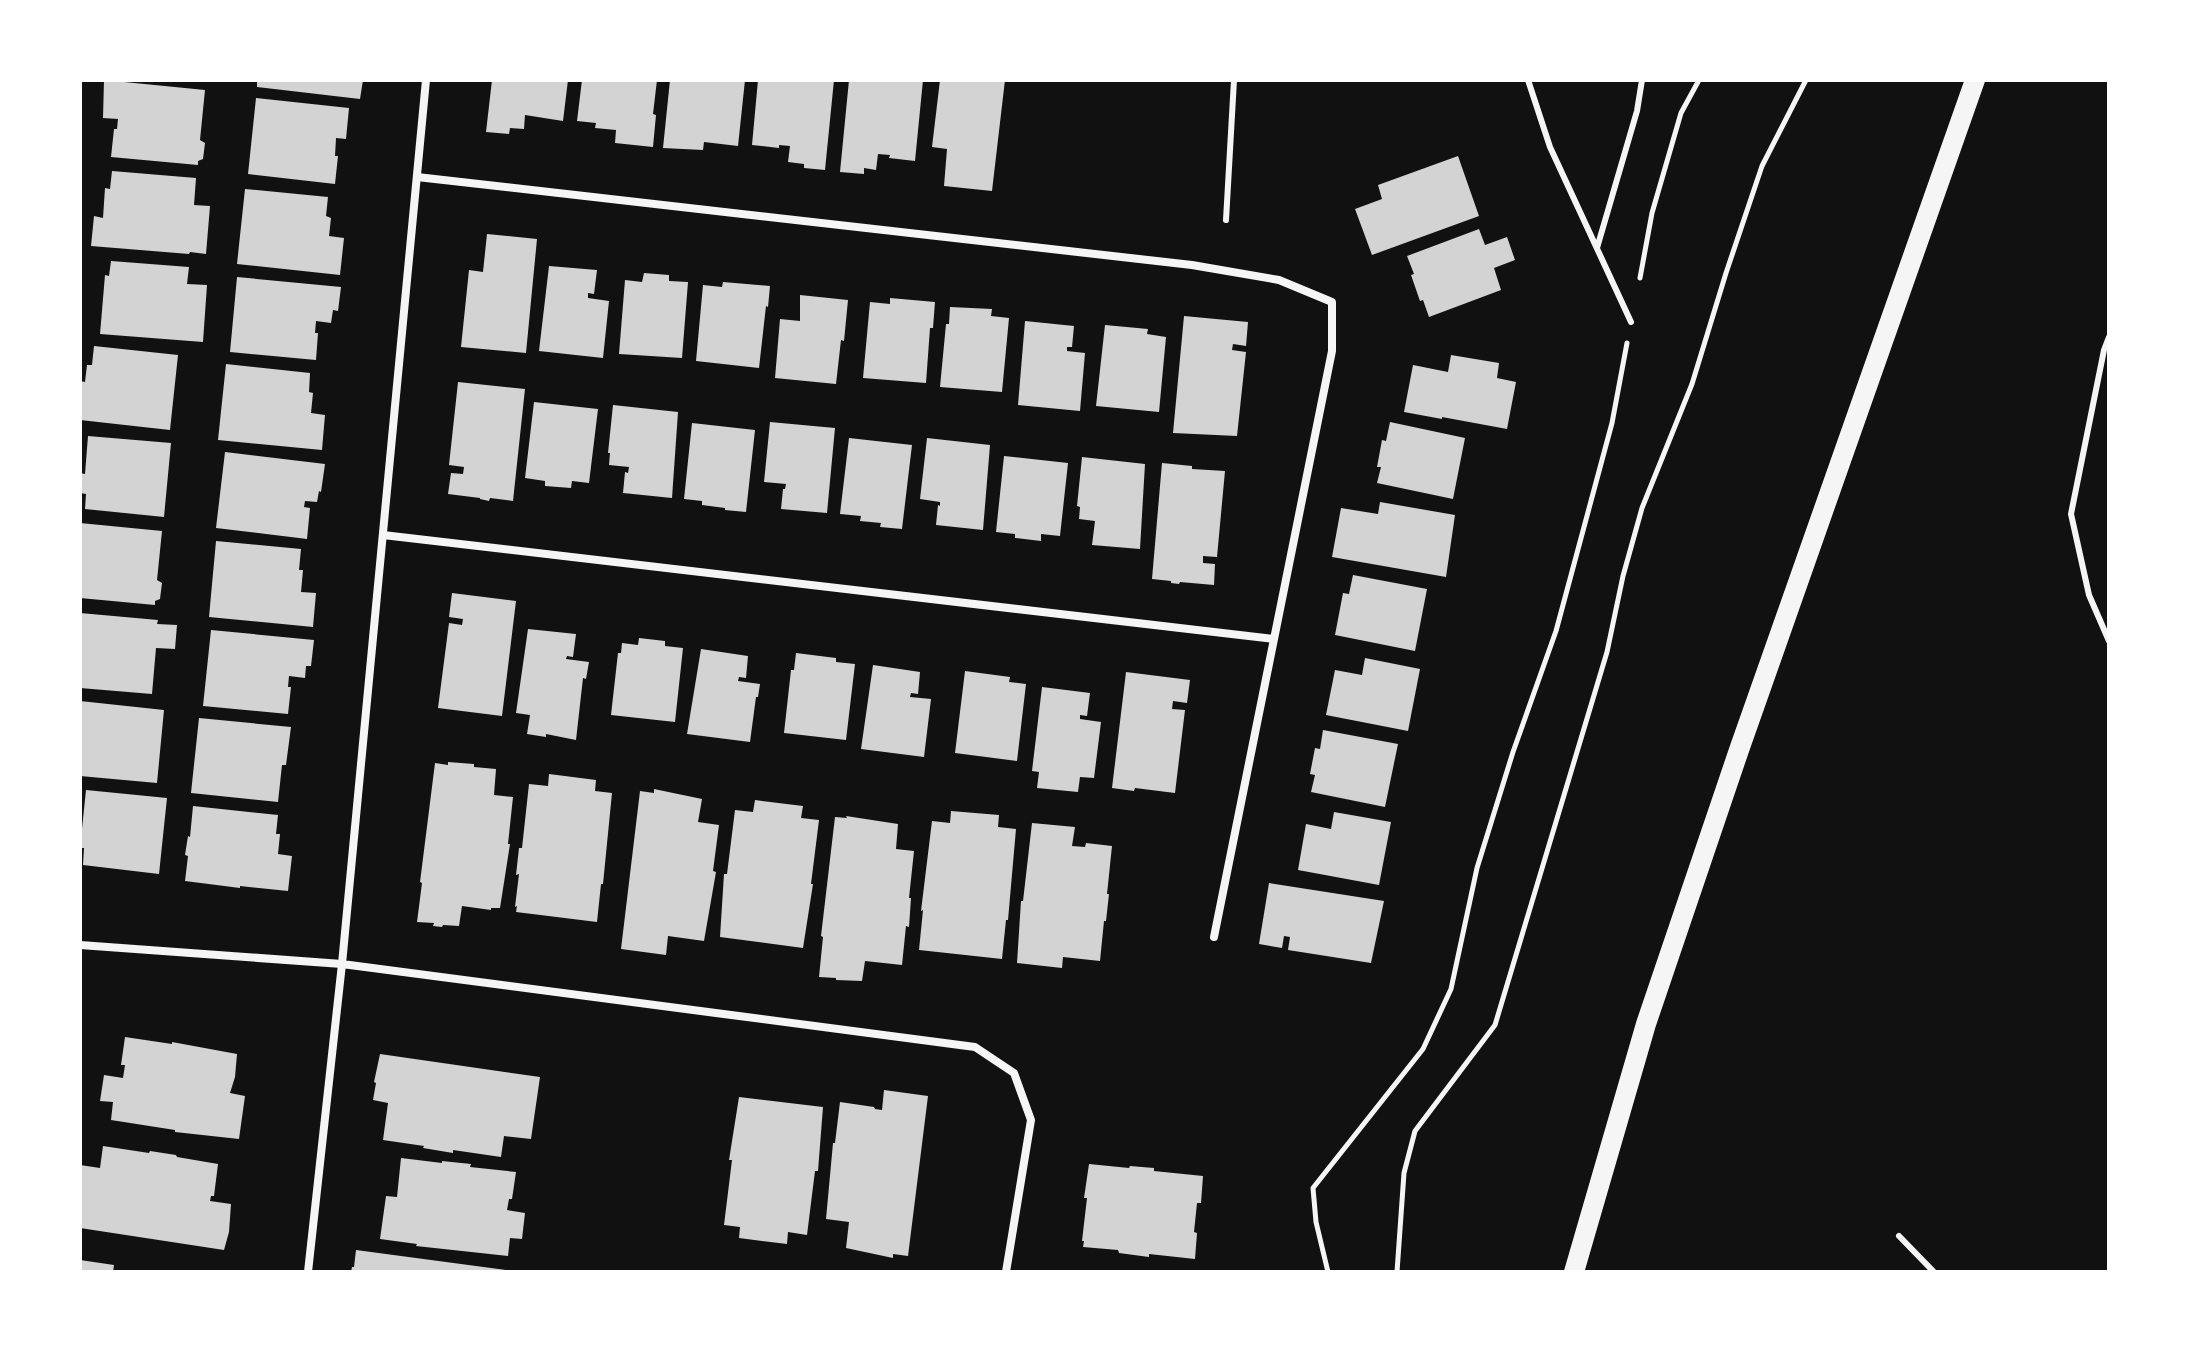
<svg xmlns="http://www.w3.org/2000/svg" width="2189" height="1352" font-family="Commissioner,sans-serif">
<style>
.building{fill:#d3d3d3}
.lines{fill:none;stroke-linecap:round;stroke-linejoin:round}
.path{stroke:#f5f5f5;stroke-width:5}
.service{stroke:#f5f5f5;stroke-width:6}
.minor{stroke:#f5f5f5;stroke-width:8}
.primary{stroke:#f5f5f5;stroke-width:20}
</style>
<rect width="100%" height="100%" fill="#111"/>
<path class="building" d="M104 80 205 90 200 140 205 143 203 159 198 161V165L111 157 114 129H117L118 119 103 118Z
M257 80H363L360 99 257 87Z
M492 80H568L563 121 525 115 524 129 510 128 509 134 486 132Z
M582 80H657L653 114 656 115 653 147 615 143 616 130 595 128 596 123 577 121Z
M670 80H745L738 146 704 142 703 150 663 148Z
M758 80H834L825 170 804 168V164L788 162 790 146 779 145V148L752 145Z
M849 80H923L915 161 889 158 890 155 878 154 876 170 864 168V174L840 172Z
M940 80H1005L992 191 944 186 947 149 932 147Z
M256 98 349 108 346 139 336 138 335 156H338L335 184 248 174Z
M1458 156 1479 216 1372 255 1355 209 1382 199 1378 185Z
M112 171 196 178 194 205 210 206 206 254 190 252 189 254 91 246 94 216 103 218 105 188 110 189Z
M245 189 328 197 326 216 331 218 329 236 344 238 340 275 237 264Z
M1479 229 1485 245 1507 237 1515 260 1494 268 1501 290 1429 317 1423 300 1420 301 1411 275 1414 274 1407 256Z
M487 234 537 239 526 353 461 347 469 270 483 272Z
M111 261 189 267 187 284 207 285 203 342 100 334 105 275 109 276Z
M549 266 597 270 594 294 588 293V298L609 301 603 358 539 351Z
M644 273 669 275V281L688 282 682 358 619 354 625 280 642 282Z
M237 277 341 287 338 311 333 310 331 323 316 321 315 333H318L316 360 230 352Z
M723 282 770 286 768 307 766 306 759 368 696 361 703 285 722 287Z
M800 295 848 300 844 341 841 340 836 384 775 378 780 319 800 321Z
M890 298 935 302 933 328H930L926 383 863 378 870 302 890 304Z
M950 307 992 309 991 316 1009 318 1002 392 940 387 946 324H949Z
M1184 316 1248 322 1246 346 1233 344 1232 350 1246 352 1237 436 1173 433Z
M1025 321 1074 326 1072 347H1067V351L1085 353 1080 411 1018 405Z
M1105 325 1148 329 1147 334 1166 337 1159 412 1096 406Z
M94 346 178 355 170 430 80 420V381L85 382 87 365H92Z
M1451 355 1499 363 1497 378 1516 382 1507 429 1442 417V419L1404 412 1413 365 1448 372Z
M226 364 310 373 309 392 313 393 311 413 325 415 322 450 218 440Z
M458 382 525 389 513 501 490 498 489 501 480 499V498L448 494 451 473 463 474 464 467 449 465Z
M534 402 598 409 589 483 572 481 571 488 545 486V481L525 478Z
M613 405 678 412 672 498 623 493 625 472 628 473 629 467 609 465 610 453H608Z
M770 422 835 428 827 513 781 509 783 489H785L786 484 764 482Z
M1390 422 1465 438 1453 499 1377 483 1381 467H1377L1382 440 1386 441Z
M692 423 755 430 746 512 725 510V508L702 505V501L684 499Z
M88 436 171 443 164 517 85 509 86 494 80 493V473L85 474Z
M849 438 912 445 902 529 880 527 881 523 860 521 861 516 840 514Z
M927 438 990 445 983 530 936 525 938 505 940 506V502L920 499Z
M225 452 325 464 321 492 319 491 317 502 305 501 304 507 310 508 307 539 216 528Z
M1004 456 1068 463 1060 536 1041 534V541L1015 538V534L996 532Z
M1082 457 1145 464 1140 549 1092 545 1095 521 1079 519 1080 507 1077 506Z
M1162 463 1192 466V469L1225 471 1217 557 1203 556V563L1215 564 1214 585 1180 582 1179 584 1171 583V581L1152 579Z
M1380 502 1455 515 1446 577 1332 557 1341 508 1378 514Z
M80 523 162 531 157 580 162 583 160 599 155 601V605L80 598Z
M216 541 301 549 299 570H303L301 592 316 593 313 627 209 617Z
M1353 575 1427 589 1415 651 1335 635 1343 593 1349 594Z
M452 593 516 601 502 716 438 708 449 623 462 625 463 619 449 617Z
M80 613 158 620 157 624 177 625 175 649 156 648 152 694 80 688Z
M528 629 576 634 573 657 567 656 566 659 589 662 586 679 583 678 576 740 546 734V737L527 734 530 715 516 713Z
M211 630 314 640 311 666H306L305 678 289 676 288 687H291L288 714 203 706Z
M639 638 665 641V646L683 648 675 722 611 715 618 653H621L622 643 638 645Z
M701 649 748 656 746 678 739 677 738 681 760 684 758 697H756L750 742 687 734Z
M796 653 836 658V662L855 664 846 740 784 733 791 670H794Z
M1365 658 1420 669 1408 731 1326 715 1335 670 1362 675Z
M873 665 920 672 918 694 911 693 910 697 931 699 924 757 861 749Z
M965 671 1010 677 1009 682 1026 684 1017 761 955 753Z
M1126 672 1190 680 1187 703 1173 701 1172 709 1185 710 1175 793 1135 788 1134 791 1112 788Z
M1042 687 1090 693 1087 716 1080 715V719L1101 722 1094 778 1080 777 1078 792 1037 788 1039 772 1032 771Z
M80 701 164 710 157 783 80 776Z
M199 718 291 727 286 765H282L278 802 191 793Z
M1323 730 1398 744 1385 807 1311 792 1315 775 1310 774 1315 748 1320 749Z
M448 762 474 764V767L496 769 494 795 513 797 508 844H510L500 908H491V910L462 906 459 926 443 925 442 927 433 926 434 923 417 922 422 883 420 882 435 763 448 765Z
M549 774 596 780 595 791 612 793 603 884H601L597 922 516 912 517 906 515 907 519 874 516 875 519 848H522L529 784 548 786Z
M654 789 702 799 698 822 719 825 713 871 716 872 704 941 668 936 666 955 621 949 640 791 654 793Z
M86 790 167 798 159 874 83 865 84 848H80Z
M755 800 803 806 801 818 819 820 811 884H813L803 948 720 937 724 874H727L735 810 753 812Z
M193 806 278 815 276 834H280L278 854 292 856 288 891 240 886V888L185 881 188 856 185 855 188 836 190 837Z
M951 811 999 815 998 827 1016 829 1008 920H1006L1002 959 919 950 923 910 921 911 932 821 950 823Z
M1334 812 1391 822 1379 885 1298 870 1306 824 1331 829Z
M846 816 898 824 896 849 914 851 909 898H911L909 927 906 926 902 965 865 961 862 981 836 980V978L819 977 823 937 821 936 835 817 847 818Z
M1032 823 1075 827 1072 846 1085 847 1086 843 1112 846 1107 894H1109L1106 921H1104L1100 961 1063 957 1062 968 1017 963 1021 901H1023Z
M1269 883 1384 901 1371 963 1288 950 1290 937 1284 936 1282 948 1259 944Z
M125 1037 172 1044V1042L237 1054 235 1077 230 1093 245 1096 239 1139 175 1132V1130L111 1120 113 1102 100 1101 104 1075 123 1078 125 1065H121Z
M380 1054 540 1077 531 1139 504 1136 501 1157 453 1150V1153L423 1148 424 1146 383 1140 388 1103 373 1100 376 1083 374 1082Z
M884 1090 928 1096 908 1256 893 1254V1258L846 1248 849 1222 826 1219 833 1143H835L840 1102 874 1107 875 1109 882 1110Z
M739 1097 823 1107 818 1171H815L807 1235 788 1232 787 1244 739 1238 740 1227 724 1225 732 1160H729Z
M103 1146 149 1153 150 1151 176 1155 177 1157 218 1164 214 1196H211L210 1201 231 1204 229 1232 224 1250 80 1228V1165L100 1168Z
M401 1158 442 1163V1161L471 1164 470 1167 516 1172 512 1199H509L507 1210 525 1213 522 1239 510 1238 508 1256 416 1246 417 1244 380 1239 386 1196 397 1197Z
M1089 1164 1129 1168 1130 1166 1154 1168V1171L1203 1176 1201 1203H1197L1194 1232 1197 1233 1195 1259 1149 1254V1257L1119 1253 1118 1250 1083 1247 1084 1241H1082L1087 1198H1084Z
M356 1250 506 1270 505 1272H351L352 1267H354Z
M80 1260 114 1265 113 1272H80Z"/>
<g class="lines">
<path class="path" d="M1640 278 1652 213 1681 113 1699 80
M1328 1272 1316 1222 1313 1188 1423 1049 1451 989 1477 868 1513 752 1556 631 1612 423 1627 343
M1397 1272 1404 1173 1415 1131 1495 1025 1607 652 1623 576 1642 508 1692 384 1726 273 1762 166 1806 80"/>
<path class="service" d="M1528 80 1550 147 1631 322
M1226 220 1234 80
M1597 248 1637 111 1642 80
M2109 337 2104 350 2071 514 2089 595 2109 641
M1899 1236 1934 1272"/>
<path class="minor" d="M417 177 1192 265 1279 280 1332 302V351L1214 937
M383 535 1274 639
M80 945 342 964 975 1047 1014 1073 1031 1120 1006 1272
M308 1272 342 964 426 80"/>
<path class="primary" d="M1574 1272 1646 1024 1739 750 1975 80"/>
</g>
<rect width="2189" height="1352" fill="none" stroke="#ffffff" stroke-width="164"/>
</svg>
